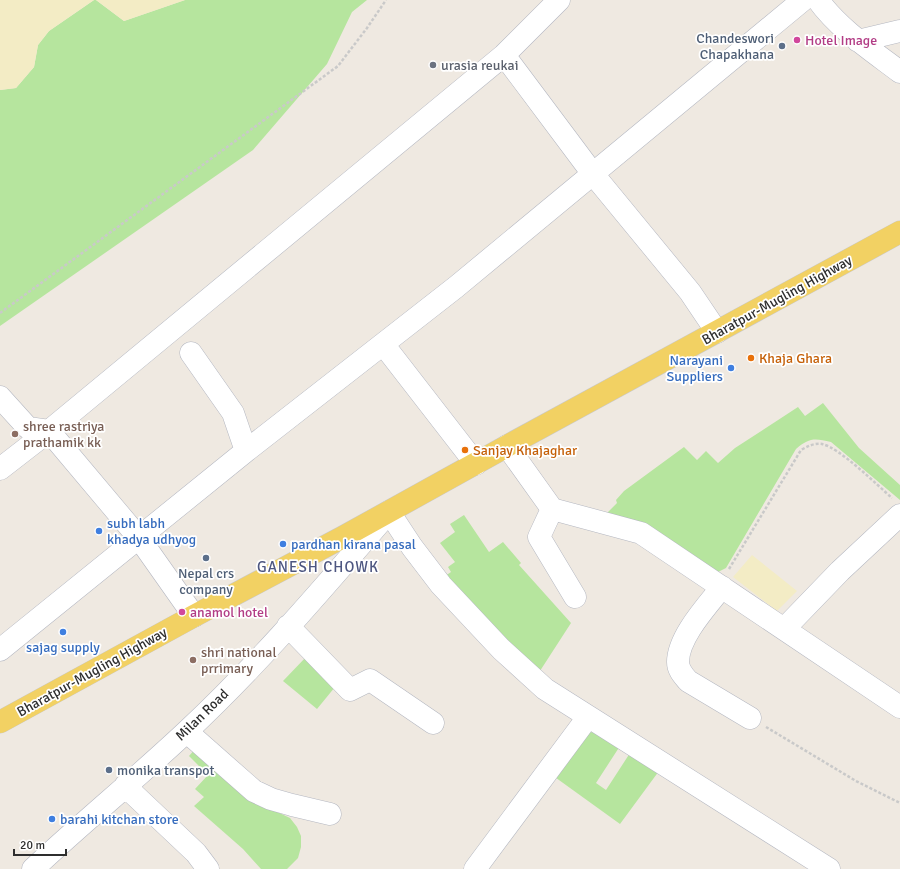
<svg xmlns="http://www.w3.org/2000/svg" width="900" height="869" font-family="Signika,sans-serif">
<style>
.green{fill:#b6e59e}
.sand{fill:#f3ecc5}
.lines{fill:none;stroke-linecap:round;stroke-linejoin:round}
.minor-casing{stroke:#b4b7c1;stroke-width:23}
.major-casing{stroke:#c9c9c9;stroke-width:23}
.path{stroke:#c9c9c9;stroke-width:2.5;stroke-dasharray:3 2;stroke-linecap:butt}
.minor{stroke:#fff;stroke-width:22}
.major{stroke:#f2d163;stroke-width:22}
.hotel-dot{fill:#d1479c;stroke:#fff;stroke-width:1.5}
.service-dot{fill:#5c6f8a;stroke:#fff;stroke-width:1.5}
.worship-dot{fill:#6b7280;stroke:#fff;stroke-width:1.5}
.food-dot{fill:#e8710a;stroke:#fff;stroke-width:1.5}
.shop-dot{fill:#3f7fe0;stroke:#fff;stroke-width:1.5}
.education-dot{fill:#8d6e63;stroke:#fff;stroke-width:1.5}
.labels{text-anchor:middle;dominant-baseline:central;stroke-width:3.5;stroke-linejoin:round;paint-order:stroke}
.service-label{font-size:14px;fill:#4e5e75;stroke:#fff;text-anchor:end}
.hotel-label{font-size:14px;fill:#b23c85;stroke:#fff;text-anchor:start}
.worship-label{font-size:14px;fill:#5b616d;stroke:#fff;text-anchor:start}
.street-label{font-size:14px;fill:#2e2e2e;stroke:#fff}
.food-label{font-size:14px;fill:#c56008;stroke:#fff;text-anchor:start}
.shop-label{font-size:14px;fill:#366cbe;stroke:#fff;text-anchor:start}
.education-label{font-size:14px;fill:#785e54;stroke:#fff;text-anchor:start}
.neighbourhood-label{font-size:15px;letter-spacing:1px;fill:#4d5680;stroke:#fff}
</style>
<rect width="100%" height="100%" fill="#efe9e1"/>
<path class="green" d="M94 0H96L124 21 185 0H367L352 12 327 64 253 150 0 326V90L16 88 34 67 38 45 49 31Z
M823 403 859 448 900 485V500L831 442C814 438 809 438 796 449L726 568 718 572H708L605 515 617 503 616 500 624 491 684 447 697 460 706 451 718 463 735 448 798 407 805 416Z
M464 515 489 552 503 542 521 563 519 565 571 623 538 674 442 578 451 572 448 567 455 562 440 543 455 532 450 524Z
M306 657 335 687 317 709 283 681Z
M592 732 599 734 620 746 596 783 606 790 630 753 659 771 620 824 552 775 586 734Z
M196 748 271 809 290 818 297 827 301 836V847L298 858 287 869H261L243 849 194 806 204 797 195 789 208 775 189 756Z"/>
<path class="sand" d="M0 0H94L49 31 38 45 34 67 16 88 0 90Z
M96 0H185L124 21Z
M752 555 797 591 777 611 733 577Z"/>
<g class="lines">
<defs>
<path id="minor" d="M818 0C839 29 871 50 900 72
M858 41 900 31
M504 55 593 174 690 292 717 332
M383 344 476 464
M191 353 233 413 246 451
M0 397 28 428 49 431 139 538 194 616
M507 446 552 509 641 533 900 707
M0 469 49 431 504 55 559 0
M552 509 539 537 575 597
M722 587C707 606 678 637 678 662 678 670 683 675 688 681L750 718
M288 626 350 690 370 680 433 723
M784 629 840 571 900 515
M0 650 246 451 456 287 803 0
M187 732 254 791 271 799 292 805 330 814
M125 786 196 853 208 869
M33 869C83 822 136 779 186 732 259 664 324 587 389 512L412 547 441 585 501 649 545 689 829 869
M475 869 588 717"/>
<path id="major" d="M0 722 194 616 343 537 507 446 900 232"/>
</defs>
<use href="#minor" class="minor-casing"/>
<use href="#major" class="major-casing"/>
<path class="path" d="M0 313 338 66 367 28 386 0
M729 569 801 450C808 446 814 443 822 444 840 448 877 485 892 498
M766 727 856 781 900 803"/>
<use href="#minor" class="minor"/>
<use href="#major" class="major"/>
</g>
<g class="hotel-dot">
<circle cx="797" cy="40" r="4"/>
<circle cx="182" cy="612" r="4"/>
</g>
<g class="service-dot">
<circle cx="782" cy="46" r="4"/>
<circle cx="206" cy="558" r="4"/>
<circle cx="109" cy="770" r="4"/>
</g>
<circle class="worship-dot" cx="433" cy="65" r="4"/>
<g class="food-dot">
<circle cx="751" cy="358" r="4"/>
<circle cx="465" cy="450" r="4"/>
</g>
<g class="shop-dot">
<circle cx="731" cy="368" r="4"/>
<circle cx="99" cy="531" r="4"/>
<circle cx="283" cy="544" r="4"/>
<circle cx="63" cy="632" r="4"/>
<circle cx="52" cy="819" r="4"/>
</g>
<g class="education-dot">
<circle cx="15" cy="434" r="4"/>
<circle cx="193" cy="660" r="4"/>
</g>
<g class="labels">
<g class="service-label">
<text x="774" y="38">Chandeswori<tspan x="774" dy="16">Chapakhana</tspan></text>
<text x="206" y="573" text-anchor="middle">Nepal crs<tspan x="206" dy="16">company</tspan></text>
<text x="117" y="770" text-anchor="start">monika transpot</text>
</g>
<g class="hotel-label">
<text x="805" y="40">Hotel Image</text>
<text x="190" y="612">anamol hotel</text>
</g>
<g class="worship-label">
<text x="441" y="65">urasia reukai</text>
</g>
<g class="street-label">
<text transform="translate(777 300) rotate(-29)">Bharatpur-Mugling Highway</text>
<text transform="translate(92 672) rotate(-29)">Bharatpur-Mugling Highway</text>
<text transform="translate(202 715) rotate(-44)">Milan Road</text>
</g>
<g class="food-label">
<text x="759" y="358">Khaja Ghara</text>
<text x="473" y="450">Sanjay Khajaghar</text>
</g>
<g class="shop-label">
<text x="723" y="360" text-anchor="end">Narayani<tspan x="723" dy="16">Suppliers</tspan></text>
<text x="107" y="523">subh labh<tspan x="107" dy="16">khadya udhyog</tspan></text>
<text x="291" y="544">pardhan kirana pasal</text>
<text x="63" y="647" text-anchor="middle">sajag supply</text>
<text x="60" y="819">barahi kitchan store</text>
</g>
<g class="education-label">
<text x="23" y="426">shree rastriya<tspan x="23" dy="16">prathamik kk</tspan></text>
<text x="201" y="652">shri national<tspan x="201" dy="16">prrimary</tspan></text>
</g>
<g class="neighbourhood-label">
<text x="318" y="567">GANESH CHOWK</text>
</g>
</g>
<path d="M14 849v6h52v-6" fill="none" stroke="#2e2e2e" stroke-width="2"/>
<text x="20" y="849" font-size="12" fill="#2e2e2e" stroke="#ffffff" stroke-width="3" paint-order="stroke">20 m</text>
</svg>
